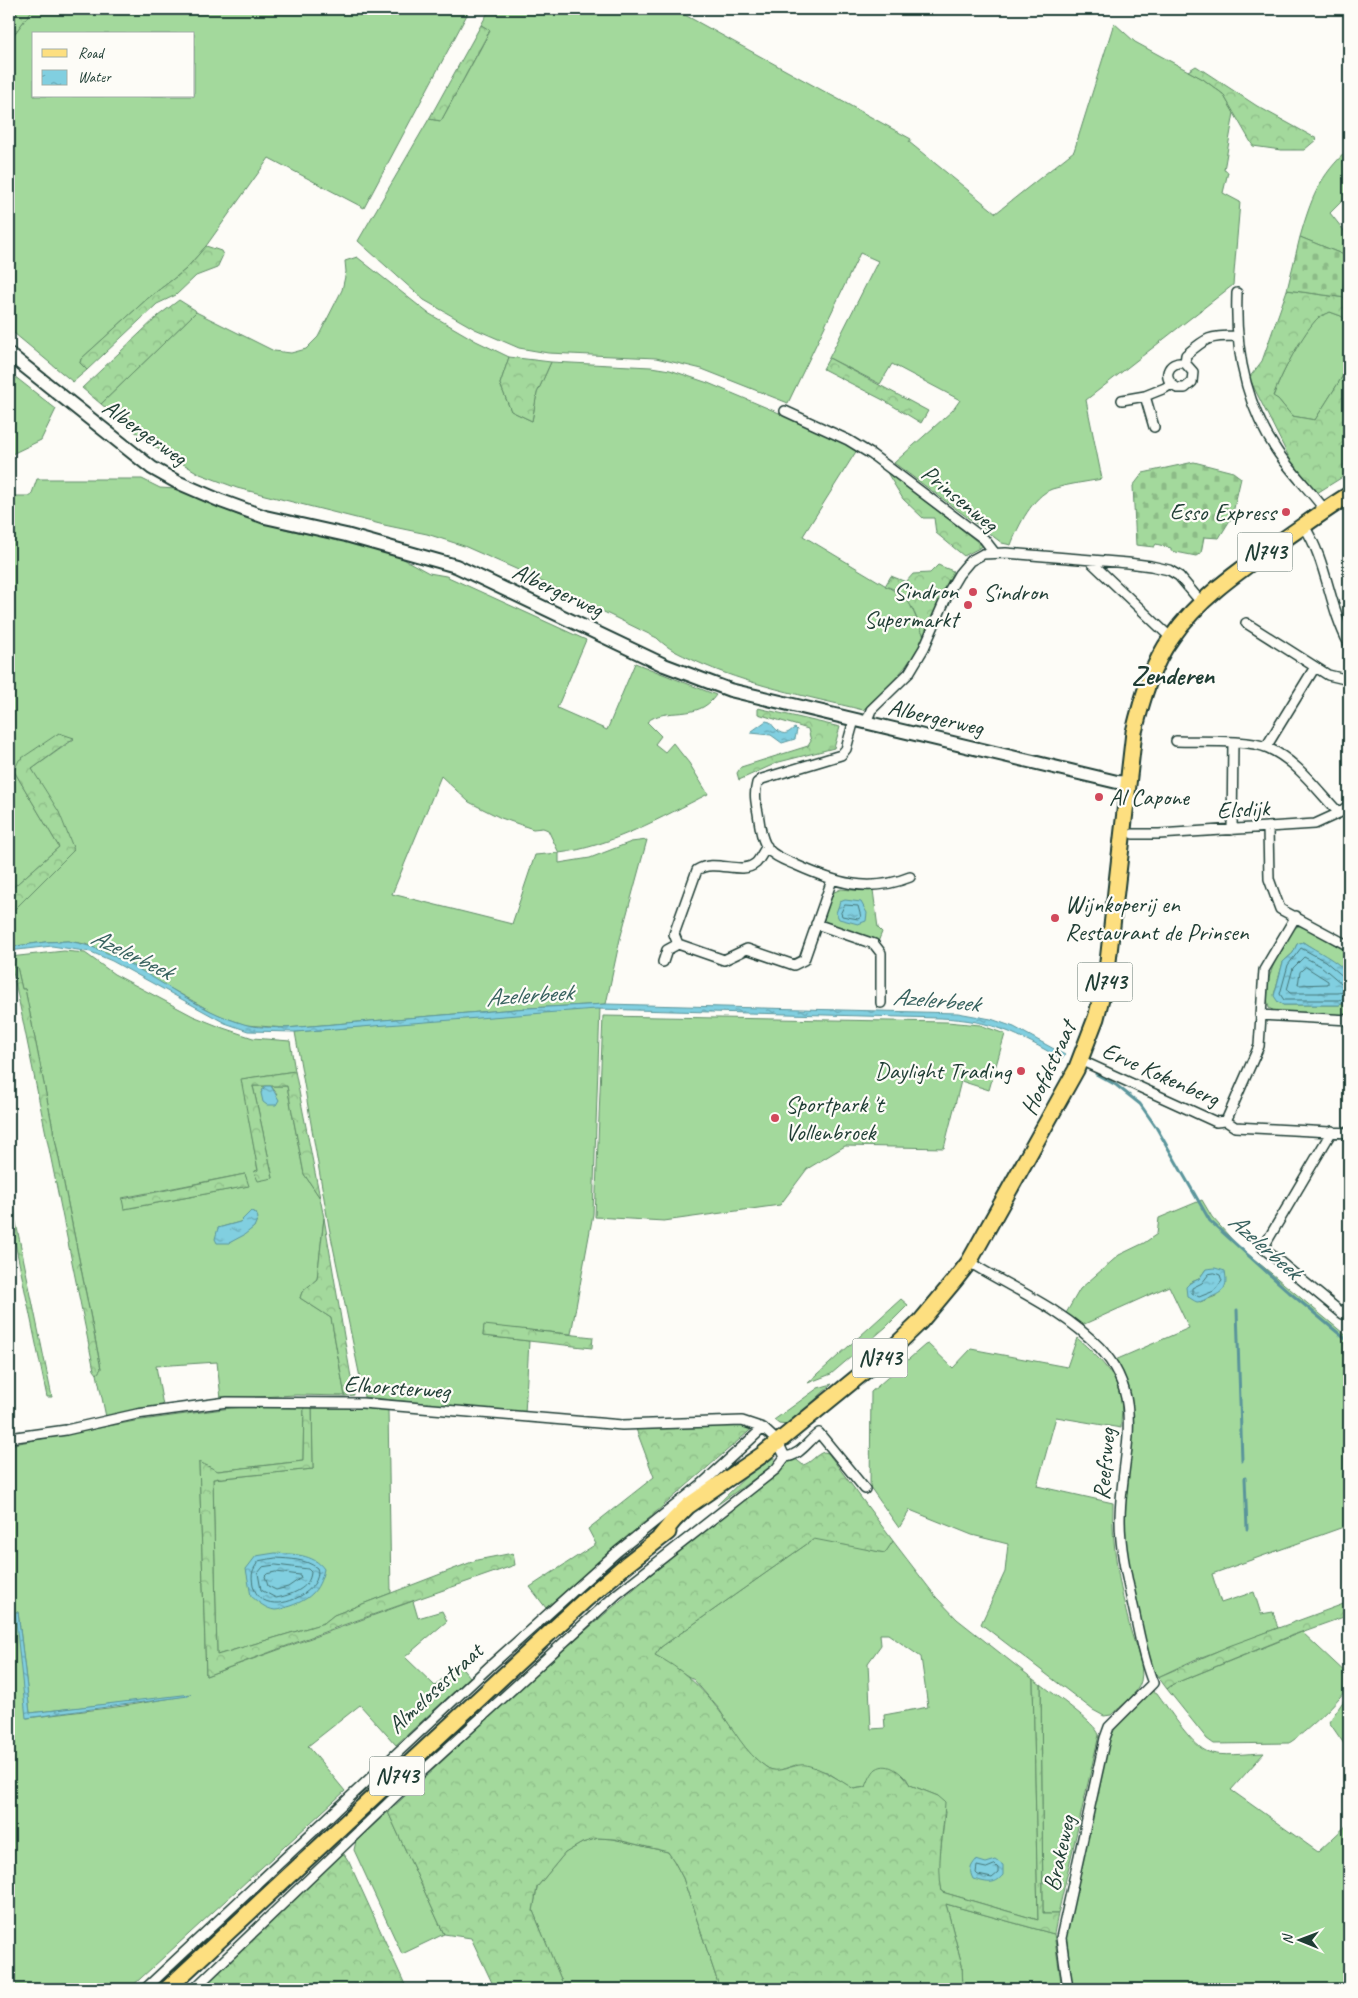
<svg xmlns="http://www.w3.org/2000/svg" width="1358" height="1998" font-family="Caveat,sans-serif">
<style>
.grass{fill:#a3d99c;stroke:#618b68;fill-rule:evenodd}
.forest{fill:url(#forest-crowns);stroke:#618b68}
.cemetery{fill:url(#cemetery-stones);stroke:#618b68}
.water{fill:url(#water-ripples);stroke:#5a959b}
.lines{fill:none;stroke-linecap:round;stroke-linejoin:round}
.shore{stroke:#467779;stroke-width:1}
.stream{stroke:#5a959b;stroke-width:3}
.minor-casing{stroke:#1f3d34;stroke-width:12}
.secondary-casing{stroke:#1f3d34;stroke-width:16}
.primary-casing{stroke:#1f3d34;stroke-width:19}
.minor{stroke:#fdfcf7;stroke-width:9}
.secondary{stroke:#fdfcf7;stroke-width:12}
.primary{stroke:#fddf80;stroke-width:15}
.poi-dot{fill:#d1495b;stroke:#fdfcf7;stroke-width:2}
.labels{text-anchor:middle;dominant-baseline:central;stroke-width:4.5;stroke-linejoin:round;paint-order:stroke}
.shield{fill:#fdfcf7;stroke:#62766e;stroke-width:1}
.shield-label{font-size:22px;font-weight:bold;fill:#1f3d34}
.street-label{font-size:24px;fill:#1f3d34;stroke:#fdfcf7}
.poi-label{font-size:24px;fill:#1f3d34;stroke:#fdfcf7;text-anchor:start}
.water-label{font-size:25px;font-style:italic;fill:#38625f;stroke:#fdfcf7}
.quarter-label{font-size:26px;font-weight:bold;fill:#1f3d34;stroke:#fdfcf7}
</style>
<defs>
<pattern id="forest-crowns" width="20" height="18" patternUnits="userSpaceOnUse" patternTransform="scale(1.25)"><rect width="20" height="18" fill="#a3d99c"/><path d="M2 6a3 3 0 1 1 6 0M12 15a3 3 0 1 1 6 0" fill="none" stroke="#8cbb87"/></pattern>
<pattern id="cemetery-stones" width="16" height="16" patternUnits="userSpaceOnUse" patternTransform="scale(1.25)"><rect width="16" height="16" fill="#a3d99c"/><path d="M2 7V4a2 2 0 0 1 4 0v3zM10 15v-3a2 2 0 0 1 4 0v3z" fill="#8cbb87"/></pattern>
<pattern id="water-ripples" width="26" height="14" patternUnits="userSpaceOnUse" patternTransform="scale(1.25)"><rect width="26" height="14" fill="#81cfe0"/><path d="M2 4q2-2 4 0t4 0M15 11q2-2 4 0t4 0" fill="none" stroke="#69a9b6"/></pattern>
</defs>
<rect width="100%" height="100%" fill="#fdfcf7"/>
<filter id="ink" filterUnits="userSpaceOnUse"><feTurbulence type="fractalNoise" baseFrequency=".02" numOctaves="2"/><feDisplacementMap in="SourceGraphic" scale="10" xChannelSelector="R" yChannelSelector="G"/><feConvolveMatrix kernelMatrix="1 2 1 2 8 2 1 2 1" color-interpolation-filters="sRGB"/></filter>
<g filter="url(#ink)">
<path class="grass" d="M33 9H470L364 208 269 158 206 246 185 270 147 299 81 359 80 363 87 370 73 382 9 329V41ZM34 34H194V96H34Z
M490 9H674L911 139 909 142 996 213 1074 151 1114 23 1135 42 1203 79 1223 94 1234 113 1224 170 1228 172 1223 193 1240 202 1233 285 1086 400 1102 479C1086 482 1068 484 1052 489 1033 496 1018 526 1011 545L1002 543 894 463 953 410 960 400 892 364 880 384 829 358 878 261 860 253 788 403 702 369 656 358 548 353 519 348 475 329 424 300 358 241 429 119 441 121 490 31 481 25Z
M1349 149V194L1330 213 1349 237V257L1300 237C1311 199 1319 176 1349 149Z
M357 257 428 313 476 341 509 357 500 384 511 411 532 421 537 393 551 362 651 367 670 370 708 383 791 418 857 450 803 536 908 599 924 636C910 667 887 688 863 710 806 696 747 685 693 660 680 654 668 649 657 638L516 569 464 546 427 534 384 525 237 488 200 474 153 446 101 404 196 312 274 351 291 353 306 349 318 337 342 290 346 272 345 261Z
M1330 312 1341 316 1349 323V366L1315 420 1292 416 1278 399 1273 397C1280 377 1303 331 1319 317 1322 315 1326 314 1330 312Z
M9 372 56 409 41 440 12 454 9 464Z
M37 479H142L160 488 176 489 243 517 289 530 387 550 429 573 446 576 586 640 557 708 607 730 635 663 716 695C697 723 666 705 647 722L661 736 655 744 665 752 673 743 689 763 708 794C662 817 610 847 559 853V863L590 858 631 842 647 840 620 939 606 1004 528 1008 286 1028 245 1025 216 1014 109 954 85 944 68 941 45 942 9 947V915L74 850 32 769 74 739 59 733 14 771 59 847 9 891V496H31ZM441 776 469 802 501 818 533 829 543 828 548 830 559 853 535 855 512 924 392 894Z
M841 889 852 890H873L878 928 882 932 878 942 827 924 823 917 832 893Z
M1299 926 1308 929 1349 953V976L1341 967 1303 942 1297 944 1293 953 1283 962 1274 995 1283 1005H1339L1349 1002V1017L1276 1012 1269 1008C1261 980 1279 954 1291 929Z
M64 951 85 953 114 974 193 1016 223 1028 253 1038 290 1041 295 1071 242 1079 258 1171H255L273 1178 253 1086H265L261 1093 277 1094 271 1086H287L304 1174 320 1198 324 1218 317 1279 302 1292 300 1298 331 1318 345 1396 296 1395 221 1399 217 1362 156 1366 163 1406 106 1417 97 1374 101 1368 25 989H22L17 967H12L10 957ZM245 1174 248 1186 125 1209 122 1198ZM251 1211 256 1219 254 1227 229 1243 218 1228 240 1222Z
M600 1007 593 1214 571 1334 484 1326 483 1336 529 1341 525 1414 364 1397 329 1227 295 1032Z
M603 1016 947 1022 980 1025 1005 1034 989 1090 961 1081 944 1148 845 1146 807 1169 780 1205 664 1221 595 1217Z
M1202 1200 1212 1217 1236 1244 1349 1338V1525L1212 1574 1221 1603 1254 1592 1261 1614 1273 1612 1278 1628 1194 1660 1158 1677 1148 1661 1125 1552 1123 1516 1131 1411 1130 1394 1113 1361 1189 1328 1169 1286 1080 1326 1065 1315 1080 1289 1119 1255 1144 1243 1157 1234 1159 1218ZM1206 1269 1216 1296 1200 1302 1189 1283 1199 1279Z
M1077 1338C1094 1353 1116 1373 1121 1397 1123 1407 1121 1418 1121 1428L1056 1417 1037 1486 1113 1503C1111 1545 1120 1588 1130 1628 1134 1644 1145 1665 1141 1681 1138 1694 1121 1706 1111 1715L1104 1716 1093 1710 981 1624 1005 1572 1008 1544 972 1535 910 1510 899 1528 870 1487 871 1392 925 1345 928 1344 953 1368 971 1349 1067 1367Z
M832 1384 788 1425 779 1424 774 1420 818 1388Z
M281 1405H304L303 1461 217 1471 199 1462 206 1676 413 1601 418 1618 442 1611 447 1621 405 1657 435 1686 458 1663 470 1677 396 1745 360 1705 308 1746 345 1791 129 1989H9V1445L135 1421 231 1408ZM16 1612H18L30 1713 190 1695 124 1706 27 1718Z
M312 1405 388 1410 391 1593 334 1615 324 1623 217 1655 213 1479 313 1469Z
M767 1456 775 1457 774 1465 717 1505Z
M818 1538 885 1553 893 1541 936 1597 957 1619 1033 1679 1038 1920 942 1892 938 1874 945 1812 938 1796 910 1785 906 1778 876 1769 866 1787 853 1789 827 1772 796 1765 777 1771 769 1769 756 1760 742 1745 719 1709 694 1680 655 1655 661 1647 814 1539ZM880 1634H888L921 1657 928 1707 884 1715 885 1728 871 1729 868 1663 881 1645Z
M1302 1632 1349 1676C1349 1677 1349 1683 1349 1684 1343 1698 1303 1735 1289 1743L1214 1744 1207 1739 1167 1689 1173 1684Z
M1041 1684C1053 1694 1096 1723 1099 1735L1058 1914H1043Z
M1153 1691 1157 1693C1168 1708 1190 1743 1206 1751 1219 1758 1250 1753 1264 1753L1231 1790 1318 1852 1349 1823V1989H1073L1066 1935 1109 1741 1117 1724 1149 1692Z
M1349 1693V1751L1329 1722Z
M388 1812 444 1934 402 1954 354 1850 356 1841Z
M598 1838 613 1839 668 1852 674 1861 683 1878 720 1989H565L533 1911 537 1887 565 1853 582 1843Z
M946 1904 1054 1934 1062 1989H963L962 1965Z"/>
<path class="forest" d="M18 9H33L9 41V21Z
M481 25 490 30 441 121 429 119Z
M1196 66 1257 106 1317 139 1304 150H1281L1253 146 1223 94 1203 79 1188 71Z
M206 246 221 251 223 255 217 268 196 276 176 295 157 304 87 370 80 363 81 359 147 299 185 270Z
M1287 290 1346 298 1349 294V323L1341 316 1330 312C1327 314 1322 315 1319 317 1304 330 1280 377 1273 396L1278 399 1292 416 1315 420 1349 366V473L1317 493 1297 473 1249 378 1262 361Z
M179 300 195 310 196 312 101 404 82 388 158 316Z
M509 357 551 362 537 393 532 421 511 411 500 384Z
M829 358 928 411 921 423 885 401 823 369Z
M886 471 983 546 964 556 936 533 934 518H923L903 499Z
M938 565 953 571 924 636C914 614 911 593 885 586L891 576 906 582 913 574 930 573Z
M758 708 840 727 834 748 779 762 739 780 737 773 741 767 808 746 811 741 808 729 758 714Z
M59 733 74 738 32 769 59 812 74 850 9 915V891L59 847 14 771 19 760Z
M12 967H17L22 989H25L101 1369 97 1374 94 1370Z
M295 1071 320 1198 304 1174 287 1086H253L273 1178 258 1181 254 1172 258 1170 241 1079Z
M245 1174 249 1186 124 1209 122 1199Z
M9 1189 52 1397H47L9 1214Z
M324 1218 354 1395 345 1396 331 1318 300 1298 302 1292 317 1279Z
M901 1299 908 1305 886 1327 831 1374 808 1383Z
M484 1325 593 1337 592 1348 483 1336Z
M304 1405H312L313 1469 213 1479 217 1655 324 1623 334 1615 477 1560 513 1553 515 1565 335 1628 206 1676 199 1462 218 1471 303 1461Z
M749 1424 755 1426 546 1608 530 1587 596 1544 588 1529 654 1477 636 1429Z
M824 1452 828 1453 893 1541 885 1553 814 1539 661 1647 655 1655C681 1668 700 1686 718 1709 734 1729 744 1752 766 1767 779 1776 792 1763 806 1765 824 1769 839 1780 854 1789L866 1787C868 1781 872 1772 876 1769 889 1760 904 1775 910 1785L938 1796 945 1802C944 1832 936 1863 942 1892L1038 1920 1033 1679 1041 1685 1043 1914H1058L1054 1934 946 1904 962 1965 963 1989H720L683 1878 674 1861 668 1852 614 1839 598 1838 582 1843 565 1853 537 1887 533 1911 565 1989H495L471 1938 444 1934 388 1812 535 1674 719 1516 793 1457 803 1465C811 1463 816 1454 824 1452Z
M1349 1602V1615L1293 1635 1173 1684 1167 1689 1158 1677 1229 1646Z
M342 1854H344L349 1862 407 1989H201Z"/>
<path class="cemetery" d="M1300 237 1349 257V294L1346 298 1287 290Z
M1194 462 1233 472 1241 478 1232 517 1219 538 1204 537 1201 553 1196 556 1171 551V548L1156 544 1154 547 1136 545 1133 486 1143 473Z"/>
<path class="water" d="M766 721 770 722C773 726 780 736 787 733 790 732 792 729 795 728L797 730 795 739 782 743 771 735 751 733 752 731Z
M845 900 861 902 867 913 866 921 858 924 839 919 836 913 840 902Z
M68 941C131 951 181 1006 244 1024 256 1028 272 1027 286 1028L528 1008 606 1004 958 1013 991 1019 1014 1027 1065 1055 1062 1059C1017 1034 993 1020 940 1018L596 1009 295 1032 248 1031 225 1023 112 961 91 952 52 946 9 951V947L45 942Z
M1303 942C1314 950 1346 964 1349 978 1351 985 1349 994 1349 1002L1339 1005H1283L1278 1002 1274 996 1283 962 1293 953 1297 944Z
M265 1086H271L279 1100 276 1105H267L263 1102 261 1093Z
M251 1211 256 1213 258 1218 254 1227 244 1235 229 1243H217L215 1239 218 1228 240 1222Z
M1215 1268 1225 1271C1228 1288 1224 1292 1209 1298 1205 1299 1202 1302 1197 1302 1194 1301 1190 1298 1187 1296L1186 1287 1190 1283 1199 1279 1206 1269Z
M275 1553C292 1554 314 1554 324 1569 319 1592 309 1600 287 1607 284 1608 279 1610 275 1610 266 1609 258 1602 251 1596L246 1569 256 1556Z
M15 1612H18L30 1713 191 1694 188 1696 26 1718Z
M976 1860 986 1863 996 1860 1003 1865V1875C994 1886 986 1882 973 1879 969 1871 970 1867 976 1860Z"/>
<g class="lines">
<path class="shore" d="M845 905 858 906 861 917 858 919 842 916 841 913Z
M1306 967 1328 981V984L1298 985 1300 972Z
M1349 979 1345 978 1325 961 1301 948 1288 965 1280 994 1284 1000H1339L1349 997
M1349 985 1341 983 1321 966 1304 957 1293 968 1287 990 1290 993H1338L1349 991
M1215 1273 1220 1275 1222 1281 1214 1291 1199 1297 1192 1293V1288L1202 1283 1209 1274Z
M276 1558C290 1559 306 1559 317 1568 326 1593 262 1623 253 1585 251 1574 252 1570 259 1561Z
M276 1565 308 1569 311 1572C310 1589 291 1595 276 1598L261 1590 258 1573 263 1567Z
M276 1572 300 1575 301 1578 288 1587 276 1590 268 1586 265 1576 267 1574Z
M995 1865 998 1868V1873L992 1878 978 1875 976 1873 977 1866 986 1868Z"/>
<path class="stream" d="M1096 1074 1116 1085 1140 1104 1156 1127 1210 1221 1289 1292 1349 1342
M1237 1310 1242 1461
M1245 1478 1247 1529"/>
<defs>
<path id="minor" d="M9 13 12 9
M1237 293C1235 349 1244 403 1277 451 1291 472 1310 490 1325 510
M1185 363 1193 372 1192 382 1185 388H1177C1161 380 1167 360 1185 363L1186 355C1207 337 1209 336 1237 336
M1122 400 1145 396
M785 411 848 440 871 454 984 539 994 552
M1154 427 1145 396 1165 388 1171 384
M1304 526C1327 561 1329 607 1349 644
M1089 560 1171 638
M1246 623 1328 675 1349 680
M854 720 846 749 841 755 762 779 757 783C754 794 756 803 758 813 760 826 761 840 769 850 775 857 787 861 796 865 834 882 868 894 910 877
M866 723 871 710 909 673 924 648 949 591 959 574 970 561 983 554 1006 553 1128 563 1151 566 1169 570 1179 576 1201 602
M1176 741C1199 742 1248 739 1268 748 1296 760 1318 791 1339 813
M1266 747 1315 667
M1268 828 1269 879 1280 909 1349 946
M1232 830 1233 742
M1133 834H1159L1315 824 1339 813 1349 805
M767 846C763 852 760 859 756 863 741 876 715 858 697 870L674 934 678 944 724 960 747 949 794 965 804 960 832 880
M1296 916 1264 970 1259 1046 1226 1121 1235 1127 1349 1133
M816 924 874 944 881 953V1003
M663 962 667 950 678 944
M1260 1015 1349 1020
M1080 1060 1216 1122 1226 1121
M1332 1131 1263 1248 1343 1314 1349 1303
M969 1262C1014 1290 1061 1308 1099 1347 1149 1399 1120 1458 1120 1520 1120 1549 1127 1578 1133 1606 1139 1632 1143 1659 1153 1683L1109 1727 1105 1738 1061 1938 1068 1989
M9 1438 66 1430 137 1414 227 1402 362 1403 622 1425 742 1421 763 1428 778 1442 785 1457
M785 1457C800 1456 808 1441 819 1433L865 1489
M145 1989 490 1666 617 1552 703 1483 763 1428
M194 1989 405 1787 617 1594 776 1469 785 1457"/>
<path id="secondary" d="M9 354 152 468 177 482 221 501 265 517 346 535 456 566 664 665 730 690 1117 782 1127 783"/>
<path id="primary" d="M660 1537 674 1520 688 1506 762 1455 892 1349 920 1322 955 1280 969 1262 1076 1070 1096 1018 1106 979 1134 732C1142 699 1152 664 1172 637 1199 598 1239 571 1277 544 1301 528 1324 510 1349 495
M167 1989 585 1600 627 1564 668 1532"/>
</defs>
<use href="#minor" class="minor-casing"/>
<use href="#secondary" class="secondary-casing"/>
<use href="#primary" class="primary-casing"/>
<use href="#minor" class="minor"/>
<use href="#secondary" class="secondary"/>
<use href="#primary" class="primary"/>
</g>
</g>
<g class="poi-dot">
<circle cx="1286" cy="512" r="5"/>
<circle cx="973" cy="592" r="5"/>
<circle cx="968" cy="605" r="5"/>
<circle cx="1099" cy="797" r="5"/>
<circle cx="1055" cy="918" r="5"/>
<circle cx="1021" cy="1071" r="5"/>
<circle cx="775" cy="1118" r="5"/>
</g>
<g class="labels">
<g class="shield">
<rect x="1237.5" y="532.5" width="55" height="39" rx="4"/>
<rect x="1077.5" y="962.5" width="55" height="39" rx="4"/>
<rect x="852.5" y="1338.5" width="55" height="39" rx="4"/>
<rect x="369.5" y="1756.5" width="55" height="39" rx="4"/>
</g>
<g class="shield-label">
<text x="1265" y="552">N743</text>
<text x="1105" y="982">N743</text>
<text x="880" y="1358">N743</text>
<text x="397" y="1776">N743</text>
</g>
<g class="street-label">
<text transform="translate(145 432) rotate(35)">Albergerweg</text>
<text transform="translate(960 498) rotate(39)">Prinsenweg</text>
<text transform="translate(558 590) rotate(25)">Albergerweg</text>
<text transform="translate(936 717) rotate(13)">Albergerweg</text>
<text transform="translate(1243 809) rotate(-3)">Elsdijk</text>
<text transform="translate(1048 1068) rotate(-65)">Hoofdstraat</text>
<text transform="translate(1161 1074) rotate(24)">Erve Kokenberg</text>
<text transform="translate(397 1387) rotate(4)">Elhorsterweg</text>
<text transform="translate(1104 1464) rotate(-85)">Reefsweg</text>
<text transform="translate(435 1688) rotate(-43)">Almelosestraat</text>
<text transform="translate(1059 1853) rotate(-77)">Brakeweg</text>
</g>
<g class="poi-label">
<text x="1276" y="512" text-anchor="end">Esso Express</text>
<text x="958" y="591" text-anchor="end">Sindron<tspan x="958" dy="28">Supermarkt</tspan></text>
<text x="983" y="592">Sindron</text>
<text x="1109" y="797">Al Capone</text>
<text x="1065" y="904">Wijnkoperij en<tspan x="1065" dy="28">Restaurant de Prinsen</tspan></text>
<text x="1011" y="1071" text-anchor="end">Daylight Trading</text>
<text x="785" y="1104">Sportpark 't<tspan x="785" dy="28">Vollenbroek</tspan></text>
</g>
<g class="water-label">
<text transform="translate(132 954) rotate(26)">Azelerbeek</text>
<text transform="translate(529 995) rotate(-4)">Azelerbeek</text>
<text transform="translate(936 1000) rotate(5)">Azelerbeek</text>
<text transform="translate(1265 1246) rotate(41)">Azelerbeek</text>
</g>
<g class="quarter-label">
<text x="1173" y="675">Zenderen</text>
</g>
</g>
<rect width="1358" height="1998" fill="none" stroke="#fdfcf7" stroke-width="30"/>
<rect x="15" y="15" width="1328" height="1968" fill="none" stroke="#1f3d34" stroke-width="2" filter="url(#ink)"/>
<rect x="32" y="32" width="162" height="65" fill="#fdfcf7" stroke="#a4b0a9"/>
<rect x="42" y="49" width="25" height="8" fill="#fddf80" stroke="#a4b0a9"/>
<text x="78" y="58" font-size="15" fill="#1f3d34">Road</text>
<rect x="42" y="70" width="25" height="15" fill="url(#water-ripples)" stroke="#a4b0a9"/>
<text x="78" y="82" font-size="15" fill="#1f3d34">Water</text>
<g transform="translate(1300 1940) rotate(271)" stroke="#fdfcf7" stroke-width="4" paint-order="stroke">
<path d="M0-4L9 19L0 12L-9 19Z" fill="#1f3d34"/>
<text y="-8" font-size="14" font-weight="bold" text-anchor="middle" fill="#1f3d34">N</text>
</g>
</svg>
